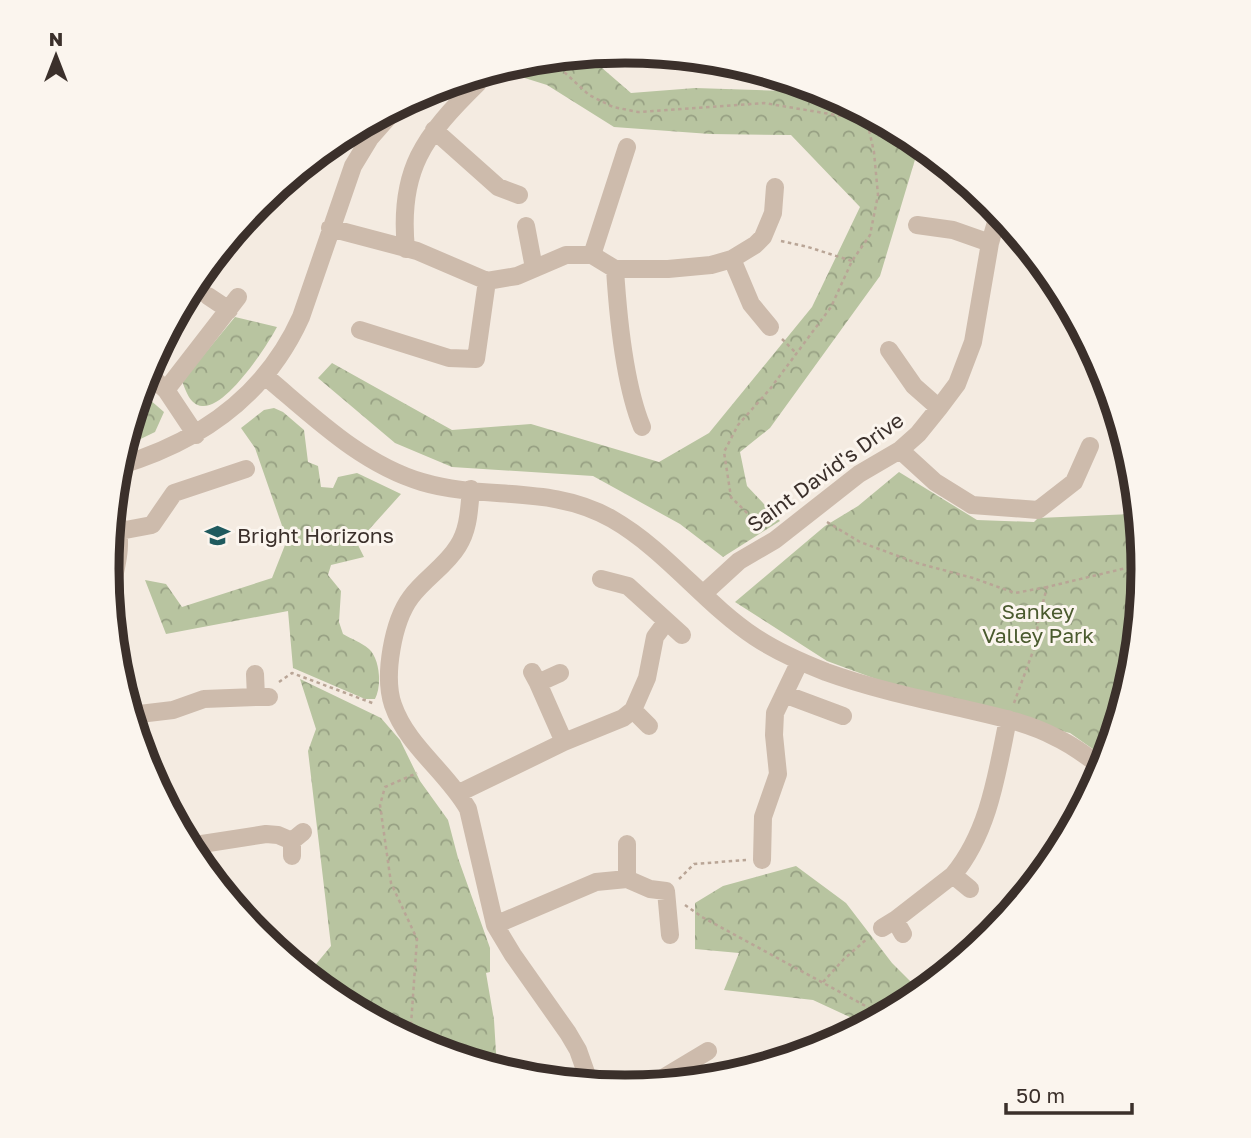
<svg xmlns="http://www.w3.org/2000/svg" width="1251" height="1138" font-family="'Golos Text',sans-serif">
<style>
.forest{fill:url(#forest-crowns)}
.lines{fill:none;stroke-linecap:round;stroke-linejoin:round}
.path{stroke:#b9a596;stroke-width:2.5;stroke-dasharray:3.5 3.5;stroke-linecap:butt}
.minor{stroke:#cdbbac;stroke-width:18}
.labels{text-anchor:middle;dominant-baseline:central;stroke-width:6;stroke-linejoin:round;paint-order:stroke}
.street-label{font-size:21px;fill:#3b302b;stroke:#fbf5ee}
.poi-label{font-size:21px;fill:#3b302b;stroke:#fbf5ee;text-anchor:start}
.park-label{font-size:21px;fill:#4a5a2e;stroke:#fbf5ee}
.rim{fill:none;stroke:#3b302b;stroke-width:9}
</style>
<defs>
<pattern id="forest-crowns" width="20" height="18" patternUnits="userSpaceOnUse" patternTransform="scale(1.75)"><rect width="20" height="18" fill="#b8c4a0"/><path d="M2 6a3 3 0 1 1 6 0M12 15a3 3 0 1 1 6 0" fill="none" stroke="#97a083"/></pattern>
</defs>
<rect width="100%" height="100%" fill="#f4ebe1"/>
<path class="forest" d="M587 55 631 93 695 88 784 91 793 81C837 94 894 122 929 151L917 153 880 276 770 428 740 452 747 486 780 521 723 557 680 524 593 476 452 467 395 443 318 378 332 363 452 430 531 424 659 462 709 433 812 307 860 207 791 135 710 134 614 127 547 85 496 69 525 61Z
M235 317 277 327C267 346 226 409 202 406 190 405 186 391 182 381Z
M142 393 164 412 155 432 124 447 140 394Z
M274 408 283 412 304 430 308 462 318 466 321 487 333 488 338 477 357 473 401 494 357 543 364 557 331 565 328 575 341 591 339 622 343 634C351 639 361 642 369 649 380 659 382 686 375 699H365L293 668 288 611 166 634 145 580 166 584 182 607 272 578 287 540 255 448 241 428 264 410Z
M899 472 977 520 1034 522 1038 518 1132 514 1138 510 1144 569 1134 670 1107 759 1070 733 941 703 827 661 735 602 825 526 858 506Z
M300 679 381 718 400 740 420 781 448 820 458 858 490 948V972L486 973 494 1020 497 1069 427 1048 337 1000 307 975 331 946 308 751 316 729Z
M796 866 846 903 892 963 922 993 913 1000 867 1025 813 1000 724 990 739 953 695 949V903L723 886Z"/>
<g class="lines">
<path class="path" d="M549 58 589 95 613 107 638 112 764 103 866 120 878 119
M781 241 808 247 852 261
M782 339 797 354
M827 522 860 542 917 563 973 578 1015 593 1047 587
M762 528 731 497 724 452 738 425 770 389 831 307 852 261 870 235 878 195 874 152 865 112
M279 682 292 673 375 704
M1014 703 1036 643 1038 622 1047 587 1143 564
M679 879 694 864 746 860
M685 905 702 917 884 1016
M823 982 844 959 868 938
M410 1039 417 939 391 883 380 805 385 787 417 773"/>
<path class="minor" d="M434 130 498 187 519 195
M917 225 953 230 990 243
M526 226 534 268
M330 228 417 251 487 281 517 276 566 255H592L615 269H668L711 265 732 259 755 245 763 237 773 213 775 187
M406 249C398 170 424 136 478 83
M592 255 627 147
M732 259 751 304 770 327
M615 269C618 317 624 383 642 427
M208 296 229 310
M360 330 449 358 476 359 487 281
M889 350 914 386 939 408
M146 372 166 390 196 435
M265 376C313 416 361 464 422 482 486 501 551 484 612 519 666 550 704 603 755 637 776 651 803 663 826 672 873 689 921 699 969 710 999 717 1028 723 1055 737 1073 745 1088 757 1104 769
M166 390 238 297
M900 450 935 482 972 505 1038 510 1074 482 1090 446
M118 466C199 442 265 397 301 317L353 166 370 138 399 105
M471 489C469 509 469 529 458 546 446 566 425 578 411 597 393 621 383 676 393 705 407 746 447 772 468 809L495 925 513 955 568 1033 578 1050 590 1084
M120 531 152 525 174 493 246 469
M601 579 628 586 682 635
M110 594C119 558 123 542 114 505
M703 594 739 561 775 540 859 474 900 450 918 434 939 408 957 384 973 342 990 243 999 212
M532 672 538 683 560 673
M255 674 256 697H269
M538 683 564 742
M784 694 843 716
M131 715 173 710 204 699 256 697
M649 726 633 710 647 678 655 637 666 622
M459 793 564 742 623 718 633 710
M627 844V879
M189 846 266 834 278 835 292 841
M292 856V841L303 832
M762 860 763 817 778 774 774 735 775 713 800 661
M953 875C989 832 997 773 1008 719
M895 920 953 875 970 889
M495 925 596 882 627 879 650 889 666 891 670 935
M882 928 895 920 903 934
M634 1086 663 1078 708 1051"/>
</g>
<defs>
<symbol id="school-bare" viewBox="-9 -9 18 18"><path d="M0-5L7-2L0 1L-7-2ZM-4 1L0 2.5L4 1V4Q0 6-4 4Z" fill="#1f5a5e" stroke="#fbf5ee" stroke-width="2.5" paint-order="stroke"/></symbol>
</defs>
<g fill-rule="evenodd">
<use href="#school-bare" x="200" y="518" width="35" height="35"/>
</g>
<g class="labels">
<g class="street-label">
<text transform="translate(825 472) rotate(-36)">Saint David's Drive</text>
</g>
<g class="poi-label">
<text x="237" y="535">Bright Horizons</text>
</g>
<g class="park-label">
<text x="1038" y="611">Sankey<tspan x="1038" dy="24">Valley Park</tspan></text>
</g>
</g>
<path d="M0 0H1251V1138H0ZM119 569a506 506 0 1 1 1012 0a506 506 0 1 1-1012 0Z" fill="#fbf5ee" fill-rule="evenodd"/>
<path class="rim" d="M119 569a506 506 0 1 1 1012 0a506 506 0 1 1-1012 0Z"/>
<g transform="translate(56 56)" stroke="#fbf5ee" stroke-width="5" paint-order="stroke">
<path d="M0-5L12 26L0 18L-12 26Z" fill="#3b302b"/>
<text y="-10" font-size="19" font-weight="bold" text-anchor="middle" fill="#3b302b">N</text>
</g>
<path d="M1006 1103v10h126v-10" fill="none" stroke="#3b302b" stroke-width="3.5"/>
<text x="1016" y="1103" font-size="21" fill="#3b302b" stroke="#fbf5ee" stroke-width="5" paint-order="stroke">50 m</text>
</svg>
